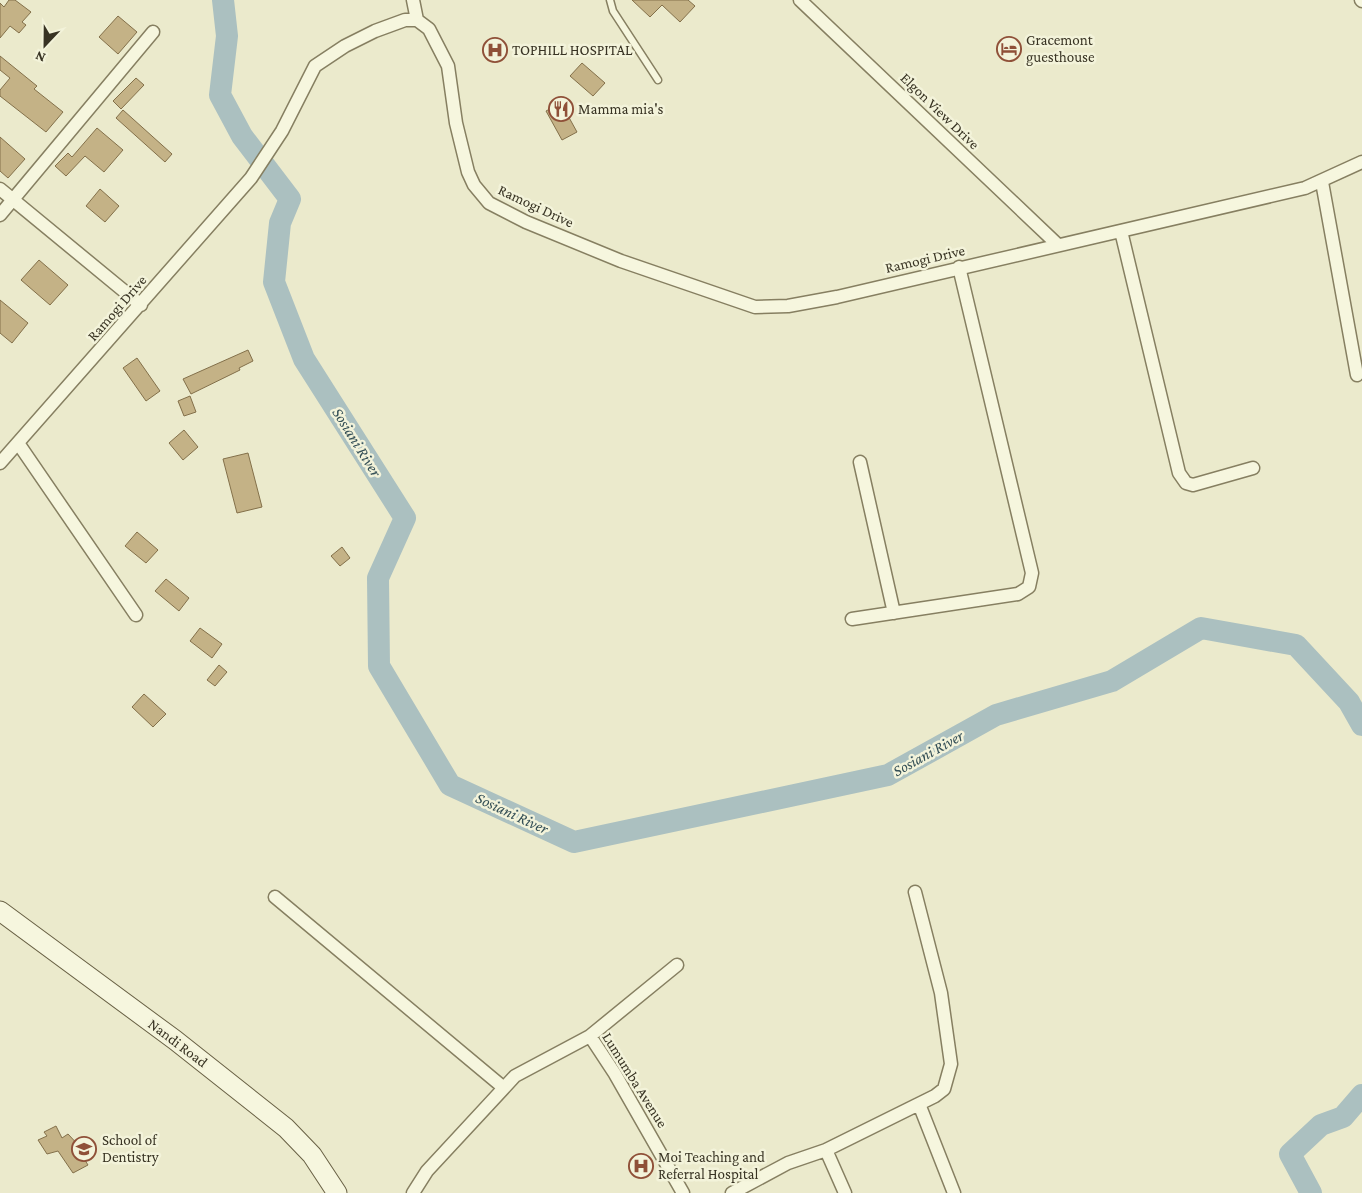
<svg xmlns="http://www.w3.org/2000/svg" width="1362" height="1193" font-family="'Crimson Pro',serif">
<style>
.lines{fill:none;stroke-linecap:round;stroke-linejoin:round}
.river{stroke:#abc0c0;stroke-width:22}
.building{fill:#c4b286;stroke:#83704a}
.lane-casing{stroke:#867f61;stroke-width:9}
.street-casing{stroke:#867f61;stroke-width:15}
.secondary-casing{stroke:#686044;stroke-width:21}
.lane{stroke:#f6f6de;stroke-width:6}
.street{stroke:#f6f6de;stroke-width:12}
.secondary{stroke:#f6f6de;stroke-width:19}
.labels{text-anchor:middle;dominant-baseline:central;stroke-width:5;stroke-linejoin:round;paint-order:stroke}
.poi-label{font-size:15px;fill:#383323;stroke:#f3f3da;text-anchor:start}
.street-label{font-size:15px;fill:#383323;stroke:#f3f3da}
.water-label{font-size:16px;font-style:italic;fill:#344f56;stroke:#f3f3da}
</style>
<rect width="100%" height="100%" fill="#ebeacc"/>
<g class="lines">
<path class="river" d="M223 0 227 36 220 95 242 136 290 199 280 223 274 282 304 359 405 518 378 578 379 666 450 785 574 842 888 775 996 715 1112 681 1201 628 1296 645 1349 702 1362 725
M1311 1193 1290 1154 1321 1125 1343 1117 1362 1095"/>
</g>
<path class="building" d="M9 0H15L31 12 22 22 26 25 19 33 10 26 0 38V3L4 7Z
M632 0H688L695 6 680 22 662 5 650 17Z
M118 16 137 32 118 54 99 37Z
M0 56 37 86 34 89 63 112 46 132 0 96V90L10 78 0 70Z
M582 63 605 83 593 96 570 76Z
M136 78 144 85 121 109 113 101Z
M561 103 577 132 562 140 546 111Z
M123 110 172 154 165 162 116 118Z
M97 128 123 150 104 172 85 156 66 176 55 166 68 153 72 157Z
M0 137 25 159 8 178 0 171Z
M100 189 119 206 105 222 86 206Z
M39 260 68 285 50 305 21 280Z
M0 300 28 323 12 343 0 333Z
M248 350 253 361 239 368 240 370 191 394 183 379Z
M137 358 160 391 146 401 123 368Z
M190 396 196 412 184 416 178 401Z
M184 430 198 447 183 460 169 443Z
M248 453 262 507 237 513 223 459Z
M137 532 158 550 146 563 125 546Z
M342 547 350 558 340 566 331 556Z
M166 579 189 598 179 611 155 591Z
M200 628 222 644 212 658 190 641Z
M219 665 227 672 215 686 207 680Z
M144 694 166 714 153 727 132 707Z
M56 1126 62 1138 68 1134 82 1149 79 1151 88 1165 73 1173 58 1151 47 1154 38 1140 47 1136 44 1132Z"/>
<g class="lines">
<defs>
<path id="lane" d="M610 0 613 11 658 80"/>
<path id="street" d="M413 0 417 20
M800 0 1058 245
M1361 0 1362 1
M1322 182 1357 375
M0 189 141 305
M0 215 153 32
M1121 231 1179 473 1186 483 1193 485 1253 468
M18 443 136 615
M860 462 894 613
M0 463 251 178 282 131 315 66 345 46 375 31 405 20H417L429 29 448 66 456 123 468 172 474 185 489 203 526 222 621 261 755 307 788 306 837 297 1305 188 1362 162
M852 619 1018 594 1029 587 1032 573 959 267
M275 897 504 1088
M590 1036 677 965
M919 1104 954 1193
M826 1150 935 1096 944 1089 951 1064 941 993 915 892
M413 1193 427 1171 515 1076 590 1036 615 1074 683 1193
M732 1193 788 1163 826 1150 845 1193"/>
<path id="secondary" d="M0 911 175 1040 286 1128 312 1155 337 1193"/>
</defs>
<use href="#lane" class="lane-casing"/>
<use href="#street" class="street-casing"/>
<use href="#secondary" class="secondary-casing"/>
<use href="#lane" class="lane"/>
<use href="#street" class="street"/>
<use href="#secondary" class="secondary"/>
</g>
<defs>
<symbol id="hotel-ring" viewBox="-11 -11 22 22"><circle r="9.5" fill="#f3f3da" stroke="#8f5038" stroke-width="1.5"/><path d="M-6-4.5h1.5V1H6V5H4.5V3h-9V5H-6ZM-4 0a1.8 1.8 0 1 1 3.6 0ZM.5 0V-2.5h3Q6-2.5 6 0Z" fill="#8f5038"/></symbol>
<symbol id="hospital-ring" viewBox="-11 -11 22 22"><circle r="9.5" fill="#f3f3da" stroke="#8f5038" stroke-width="1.5"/><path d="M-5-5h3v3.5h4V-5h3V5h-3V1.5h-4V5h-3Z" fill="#8f5038"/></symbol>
<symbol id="restaurant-ring" viewBox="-11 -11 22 22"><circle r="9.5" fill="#f3f3da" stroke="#8f5038" stroke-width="1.5"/><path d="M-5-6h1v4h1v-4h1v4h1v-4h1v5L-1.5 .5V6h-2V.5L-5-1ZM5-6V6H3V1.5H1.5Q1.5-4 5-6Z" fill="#8f5038"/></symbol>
<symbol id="university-ring" viewBox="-11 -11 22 22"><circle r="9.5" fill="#f3f3da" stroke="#8f5038" stroke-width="1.5"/><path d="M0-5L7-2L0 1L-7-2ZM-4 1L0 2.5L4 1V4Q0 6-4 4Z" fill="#8f5038"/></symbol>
</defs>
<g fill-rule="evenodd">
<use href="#hotel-ring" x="995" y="35" width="28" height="28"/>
<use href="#hospital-ring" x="481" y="36" width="28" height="28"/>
<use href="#restaurant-ring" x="547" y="95" width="28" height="28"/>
<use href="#university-ring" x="70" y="1135" width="28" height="28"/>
<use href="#hospital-ring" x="627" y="1152" width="28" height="28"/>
</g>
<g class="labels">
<g class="poi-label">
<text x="1026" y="40">Gracemont<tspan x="1026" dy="17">guesthouse</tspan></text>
<text x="512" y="50">TOPHILL HOSPITAL</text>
<text x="578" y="109">Mamma mia's</text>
<text x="102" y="1140">School of<tspan x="102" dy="17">Dentistry</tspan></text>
<text x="658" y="1157">Moi Teaching and<tspan x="658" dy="17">Referral Hospital</tspan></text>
</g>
<g class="street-label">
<text transform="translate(940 111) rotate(44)">Elgon View Drive</text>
<text transform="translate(536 206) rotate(25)">Ramogi Drive</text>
<text transform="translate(925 259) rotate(-13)">Ramogi Drive</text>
<text transform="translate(117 308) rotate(-49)">Ramogi Drive</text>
<text transform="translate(178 1043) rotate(37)">Nandi Road</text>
<text transform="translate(635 1080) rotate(58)">Lumumba Avenue</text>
</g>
<g class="water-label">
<text transform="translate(357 442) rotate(58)">Sosiani River</text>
<text transform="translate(928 753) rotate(-29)">Sosiani River</text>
<text transform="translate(512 813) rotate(25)">Sosiani River</text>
</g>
</g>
<g transform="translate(45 45) rotate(202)" stroke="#f3f3da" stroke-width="4" paint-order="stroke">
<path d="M0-4L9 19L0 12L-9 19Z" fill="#383323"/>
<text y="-8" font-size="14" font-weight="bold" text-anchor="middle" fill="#383323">N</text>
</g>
</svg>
